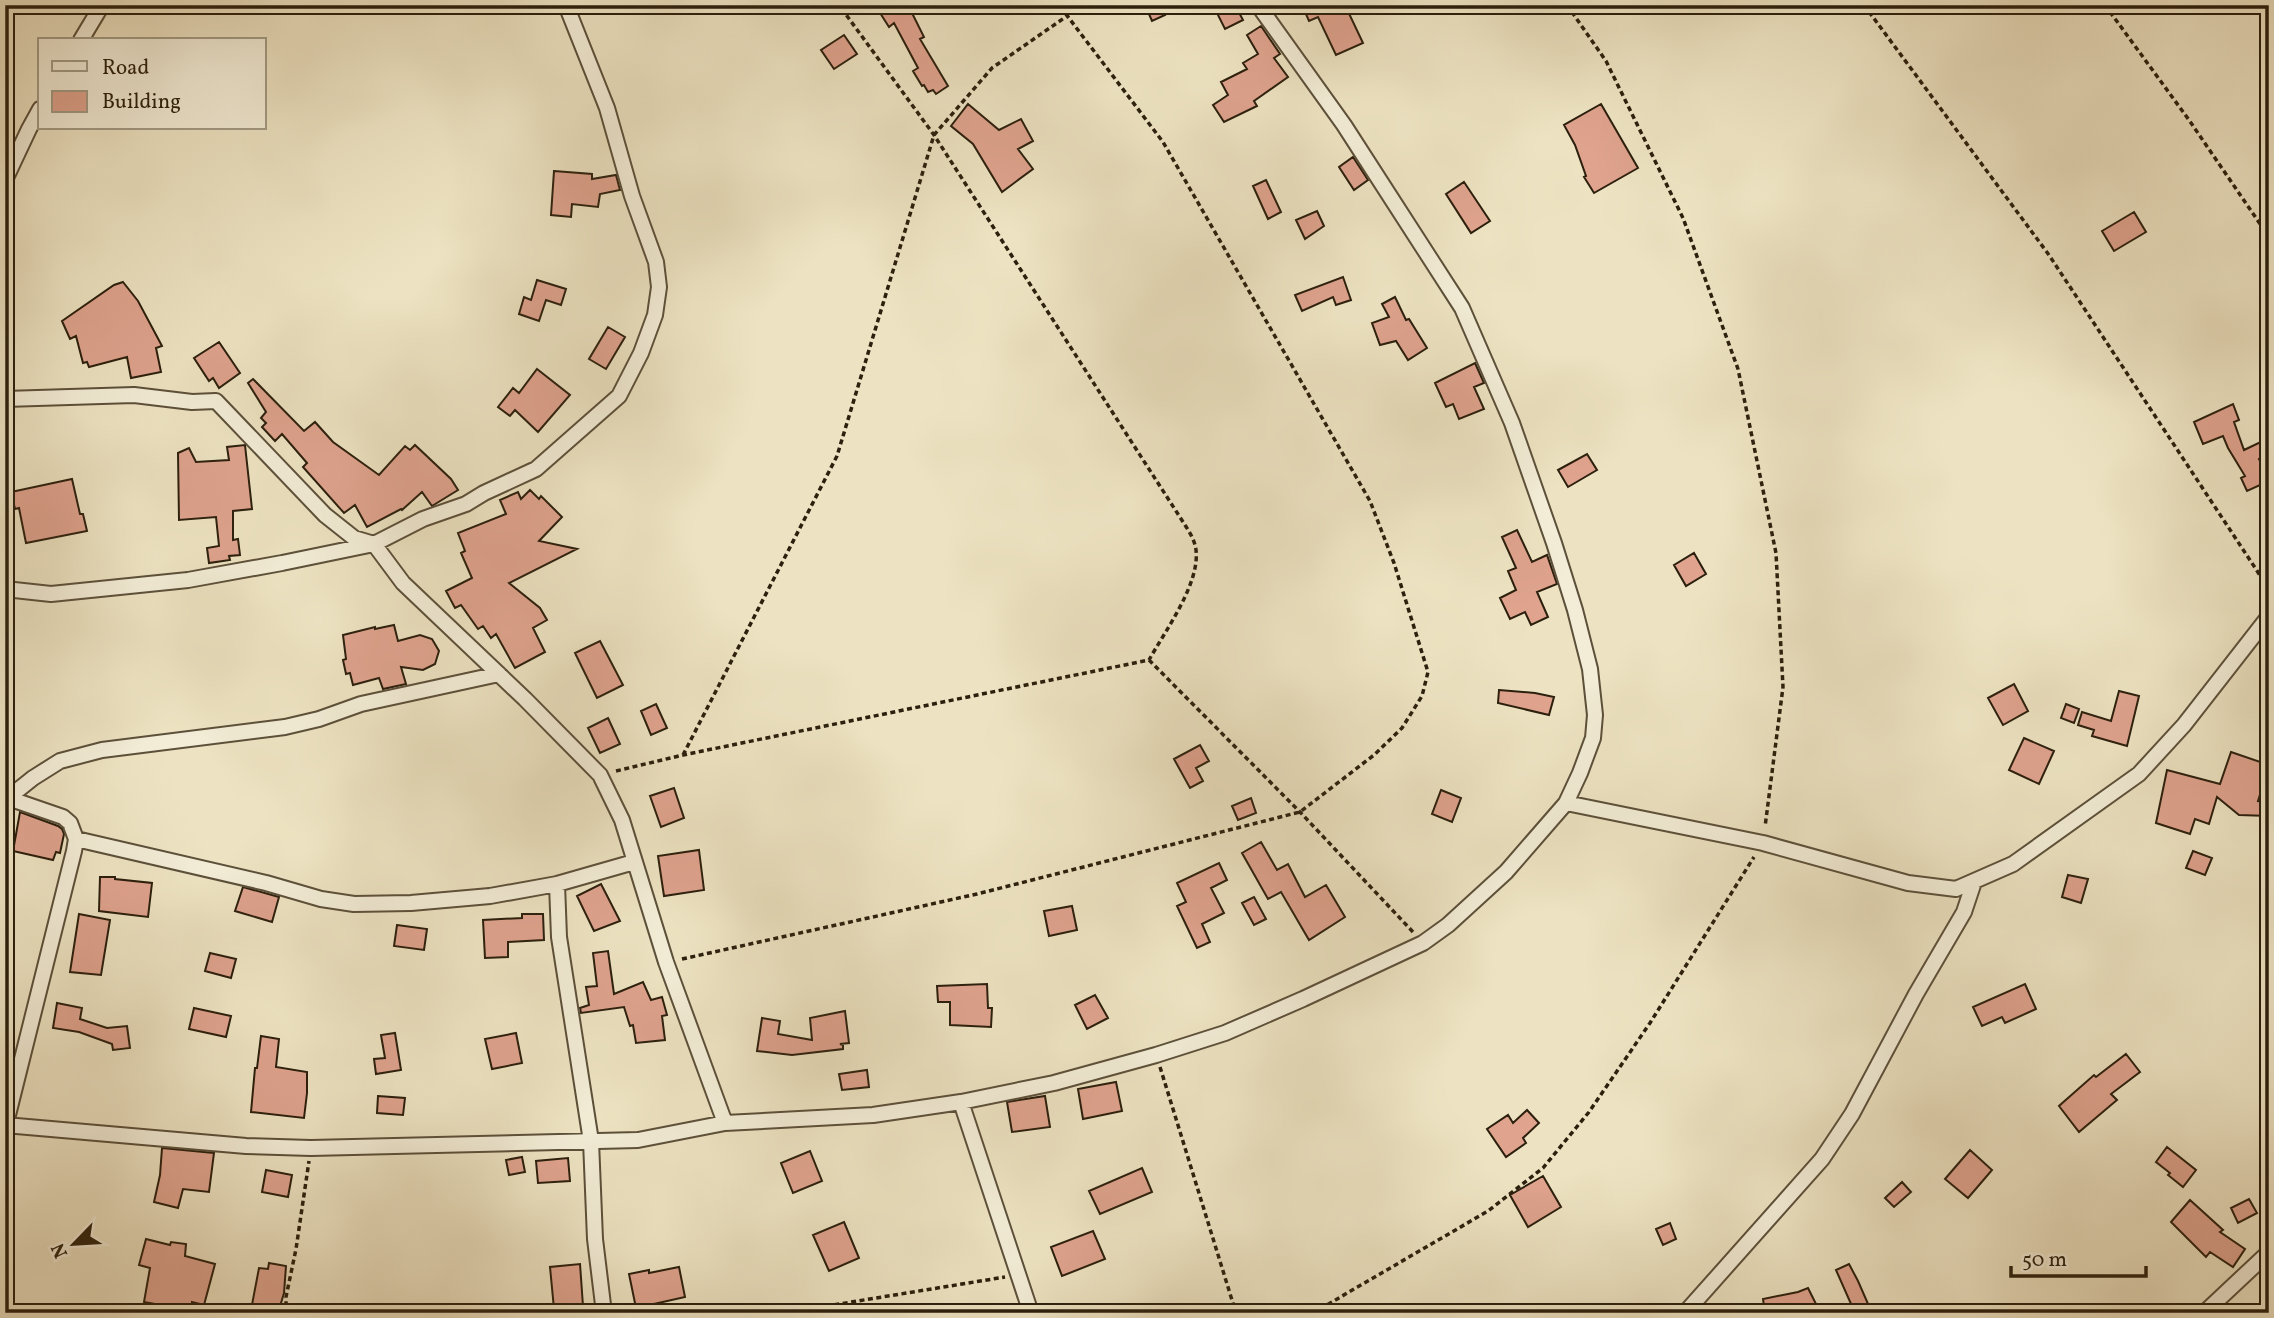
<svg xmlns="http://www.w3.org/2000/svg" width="2274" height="1318" font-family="Vollkorn,serif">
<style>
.building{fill:#dfa38e;stroke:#2b1f0d;stroke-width:2}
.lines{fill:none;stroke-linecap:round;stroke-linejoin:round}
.minor-casing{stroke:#5c503a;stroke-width:18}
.path{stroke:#2b1f0d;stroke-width:3.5;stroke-dasharray:5 3.5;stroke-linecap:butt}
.minor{stroke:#f3edd7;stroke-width:14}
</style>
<rect width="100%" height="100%" fill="#ede3c2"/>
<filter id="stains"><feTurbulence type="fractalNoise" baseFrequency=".00286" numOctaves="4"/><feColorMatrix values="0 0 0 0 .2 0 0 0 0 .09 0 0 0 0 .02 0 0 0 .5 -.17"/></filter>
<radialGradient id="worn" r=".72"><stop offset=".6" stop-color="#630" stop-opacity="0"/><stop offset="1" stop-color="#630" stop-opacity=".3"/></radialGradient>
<path class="building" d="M875 5H908L924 37 920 39 948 86 936 94 933 90 928 92 924 85 922 86 913 71 918 68 894 23 889 27Z
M1145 5H1160L1165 15 1152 21Z
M1213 5H1235L1243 20 1225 29Z
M1302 5H1345L1363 43 1336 55 1318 17 1309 21Z
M1261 26 1280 54 1274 58 1288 77 1254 101 1257 106 1224 122 1213 105 1228 95 1221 82 1247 69 1243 63 1258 54 1247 35Z
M844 35 857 54 834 69 821 50Z
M968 104 999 130 1021 119 1033 141 1018 149 1033 169 1002 192 973 144 951 126Z
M1601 104 1638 168 1594 193 1584 177 1586 176 1575 145 1564 125Z
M1353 157 1368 180 1354 190 1339 167Z
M554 171 592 174V179L616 175 620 190 600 194 598 207 572 204 571 217 551 215Z
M1266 180 1281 212 1268 219 1253 186Z
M1464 182 1490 221 1471 233 1446 194Z
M1317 211 1324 226 1305 239 1296 220Z
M2134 212 2146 232 2114 251 2102 231Z
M1343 277 1351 300 1336 305 1333 297 1302 311 1295 295Z
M537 280 566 289 561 305 546 300 539 321 519 314 524 297 531 300Z
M123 282 138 301 162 346 156 348 161 372 131 378 127 357 89 367 87 362 83 363 76 336 70 339 62 321 114 285Z
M1395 297 1406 320 1409 319 1427 348 1408 360 1396 341 1380 345 1372 323 1389 317 1382 304Z
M608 327 625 337 606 369 589 359Z
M219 342 240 373 219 388 213 378 209 381 194 358Z
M1475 363 1484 383 1474 387 1484 409 1459 419 1453 404 1446 407 1435 383Z
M537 369 570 395 538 432 515 410 510 416 498 407 513 388 519 393Z
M253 379 304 431 315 422 333 442 379 475 405 446 410 450 415 445 451 479 458 490 432 506 422 492 402 510 401 509 367 527 355 505 344 513 303 467 307 463 282 434 275 441 262 427 266 423 261 418 266 412 248 383Z
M2233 404 2239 420 2234 422 2244 450 2269 438V454L2259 459 2269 481 2247 491 2241 478 2245 476 2228 448 2223 436 2203 444 2194 422Z
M245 445 252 509 233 511V540L238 539 240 555 229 556 230 560 209 563 207 548 219 546 216 517 179 520 178 453 189 448 196 462 229 460 227 447Z
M1587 454 1597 470 1568 487 1558 470Z
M72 479 80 514H83L87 531 26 543 19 508 15 509 11 492Z
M530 490 539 499 541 496 562 517 539 541 577 549 509 583 540 608 547 620 533 628 545 652 515 668 496 634 491 638 483 626 478 629 461 605 455 608 446 591 472 578 461 553 465 551 458 533 506 514 500 500 518 492 521 499Z
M1517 530 1532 562 1547 555 1557 584 1537 592 1548 617 1531 625 1525 612 1510 619 1500 598 1516 590 1508 571 1516 568 1502 537Z
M1694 553 1706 574 1686 586 1674 565Z
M394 625 398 641 420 635 432 639 439 651 435 664 423 670 401 667 406 684 383 689 379 678 353 685 350 673 346 674 343 660 346 659 343 635 375 627V629Z
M600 641 623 685 597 698 575 653Z
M2014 684 2028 711 2003 725 1988 698Z
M1499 690 1535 693 1554 697 1549 715 1498 703Z
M2119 691 2139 696 2127 746 2092 736 2094 730 2078 725 2082 712 2111 721Z
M656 704 667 728 651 735 641 711Z
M2066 704 2079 709 2074 723 2061 718Z
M608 718 620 744 600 753 588 728Z
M2024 738 2054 751 2039 784 2009 770Z
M1200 745 1209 761 1196 768 1203 781 1190 788 1174 759Z
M2231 752 2269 765 2258 801 2269 802V816L2239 815 2217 797 2209 824 2195 819 2190 834 2156 823 2167 770 2220 784Z
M674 788 684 818 661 827 650 796Z
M1441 790 1461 798 1452 822 1432 814Z
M1251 798 1256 813 1238 820 1232 806Z
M20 812 58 826 62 829 64 834 60 853 56 852 53 860 13 851Z
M1261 842 1277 870 1288 864 1305 897 1326 885 1345 917 1309 940 1281 892 1268 899 1242 853Z
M699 850 704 890 664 896 658 856Z
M2193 851 2212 858 2205 875 2186 868Z
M1219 863 1227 880 1211 888 1224 913 1202 924 1210 942 1197 948 1177 906 1186 902 1177 883Z
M2068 875 2088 879 2081 903 2062 897Z
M100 877H115V879L152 883 148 917 99 911Z
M601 884 620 921 594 931 577 896Z
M243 887 279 897 272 922 235 911Z
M1254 897 1266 919 1254 925 1242 903Z
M1072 906 1077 930 1049 936 1044 911Z
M79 914 110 920 101 975 70 972Z
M522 914H543L544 940 508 942V957L485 958 483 920 522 918Z
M397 925 427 929 424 950 394 946Z
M608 951 614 994 643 982 651 1000 662 997 667 1015 662 1016 665 1040 636 1043 633 1025 630 1026 624 1007 581 1013 580 1008 589 1005 586 987 597 986 593 953Z
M210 953 236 959 231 978 205 971Z
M987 984 988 1008H992L991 1027 950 1025V1002H938L937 986Z
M2025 984 2036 1009 2005 1023 2002 1017 1982 1026 1973 1007Z
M1095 995 1108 1018 1087 1029 1075 1005Z
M57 1003 82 1008 80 1019 107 1028 127 1026 130 1048 113 1050 112 1044 79 1032 53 1028Z
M194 1008 231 1016 226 1037 189 1029Z
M845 1011 849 1043 840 1044 843 1045V1049L792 1055 757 1051 762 1018 780 1021 778 1034 812 1040 810 1018Z
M395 1033 401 1070 376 1074 374 1059 385 1058 381 1035Z
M516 1033 522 1063 492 1069 485 1039Z
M261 1036 279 1039 276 1067 307 1072V1093L304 1118 251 1112 255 1068H257Z
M2126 1054 2140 1072 2111 1094 2117 1100 2079 1132 2059 1106 2094 1075 2096 1077Z
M867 1070 869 1087 842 1090 839 1074Z
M1116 1082 1122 1111 1083 1119 1078 1089Z
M378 1096 405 1098 403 1115 377 1113Z
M1045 1096 1050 1127 1012 1132 1007 1102Z
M1527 1110 1539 1123 1523 1138 1526 1143 1506 1157 1487 1129 1508 1115 1513 1123Z
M2167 1147 2196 1170 2183 1187 2168 1175 2170 1173 2156 1162Z
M162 1148 214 1153 209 1192 183 1189 178 1208 154 1202 160 1175Z
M1970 1150 1992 1170 1968 1198 1945 1179Z
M810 1151 822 1181 793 1193 781 1163Z
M522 1157 525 1172 509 1175 506 1160Z
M568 1158 570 1181 538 1183 536 1161Z
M1142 1168 1152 1192 1100 1214 1089 1191Z
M266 1170 292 1175 288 1197 262 1192Z
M1543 1176 1561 1207 1528 1227 1510 1195Z
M1902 1182 1911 1192 1894 1207 1885 1198Z
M2249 1199 2257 1213 2238 1223 2231 1208Z
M2190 1200 2223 1230 2220 1232 2245 1249 2233 1267 2210 1252 2206 1257 2171 1222Z
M844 1222 859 1258 829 1271 813 1235Z
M1670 1223 1676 1239 1663 1245 1656 1229Z
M1093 1231 1105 1259 1062 1276 1051 1247Z
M146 1239 170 1245 171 1242 186 1244 185 1256 215 1264 204 1305 192 1302V1313H172V1307L144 1302 150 1268 139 1265Z
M269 1263 286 1266 284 1293 278 1313 251 1310 259 1268 268 1269Z
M580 1264 583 1306 554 1309 550 1267Z
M1849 1264 1858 1281 1872 1313H1855L1836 1270Z
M679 1267 685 1297 636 1308 629 1274 649 1270V1273Z
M1808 1288 1817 1306 1784 1313H1765L1763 1299 1798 1292Z"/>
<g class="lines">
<defs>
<path id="minor" d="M81 40 102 5
M5 180 29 129 40 109
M5 399 134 395 192 402 216 401 325 515 354 538 374 544 403 583 525 699 600 775 622 820 666 962 725 1123
M5 589 51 594 188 580 282 563 374 544 423 519 466 504 484 493 536 469 619 396 641 353 655 315 659 287 656 262 632 196 607 108 566 5
M5 797 63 817 70 823 76 839 74 851 5 1127
M8 798 33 778 60 761 102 750 285 727 319 719 361 704 499 674
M1566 803 1763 843 1908 883 1956 889 2013 864 2139 774 2184 725 2269 616
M76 839 266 883 321 899 354 904 411 903 490 896 557 884 634 862
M557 884 559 937 591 1141 595 1239 604 1313
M961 1102 1031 1313
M5 1125 246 1146 311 1148 638 1140 725 1123 873 1115 961 1102 1054 1083 1156 1055 1225 1033 1303 999 1423 943 1448 925 1506 872 1566 803 1580 773 1593 738 1595 715 1590 669 1575 610 1554 543 1512 423 1462 308 1344 125 1258 5
M1685 1313 1822 1159 1852 1114 1916 994 1964 912 1974 882
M2204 1313 2269 1252"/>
</defs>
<use href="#minor" class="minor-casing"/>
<path class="path" d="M1567 5 1606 61 1683 218 1738 369 1776 553 1783 687 1765 827
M1864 5 2049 255 2269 589
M2105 5 2189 120 2269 237
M1149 660 1300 812 1413 932
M683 755 837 456 934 135 992 68 1067 16
M616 771 683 755 1149 660C1165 631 1200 584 1196 550 1195 541 1190 533 1185 525L934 135 839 5
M682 959 977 894 1300 812 1374 755 1402 728 1422 696 1428 672 1394 563 1370 501 1163 142 1059 5
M1160 1067 1236 1313
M291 1313 286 1307V1297L296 1249 309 1161
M784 1313 1005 1277
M1313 1313 1488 1211 1543 1168 1589 1112 1650 1023 1754 857"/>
<use href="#minor" class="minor"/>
</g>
<rect width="2274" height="1318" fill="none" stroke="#ede3c2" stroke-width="28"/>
<rect x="7" y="7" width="2260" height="1304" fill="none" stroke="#2b1f0d" stroke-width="3.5"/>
<rect x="14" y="14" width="2246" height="1290" fill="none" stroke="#2b1f0d" stroke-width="2"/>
<rect x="38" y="38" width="228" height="91" fill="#f3edd7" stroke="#a39b86" stroke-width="2"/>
<rect x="52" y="61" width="35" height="10" fill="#f3edd7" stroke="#a39b86" stroke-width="2"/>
<text x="102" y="74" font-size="21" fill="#2b1f0d">Road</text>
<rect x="52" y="91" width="35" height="21" fill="#dfa38e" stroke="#a39b86" stroke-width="2"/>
<text x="102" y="108" font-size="21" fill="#2b1f0d">Building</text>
<g transform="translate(74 1244) rotate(245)" stroke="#f3edd7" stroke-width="5" paint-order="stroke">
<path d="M0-5L12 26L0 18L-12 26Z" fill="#2b1f0d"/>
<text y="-10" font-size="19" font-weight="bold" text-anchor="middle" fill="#2b1f0d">N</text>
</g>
<path d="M2011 1266v10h135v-10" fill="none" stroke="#2b1f0d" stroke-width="3.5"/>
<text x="2022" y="1266" font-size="21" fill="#2b1f0d" stroke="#f3edd7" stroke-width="5" paint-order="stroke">50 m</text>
<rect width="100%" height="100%" filter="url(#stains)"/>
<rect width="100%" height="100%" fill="url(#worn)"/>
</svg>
